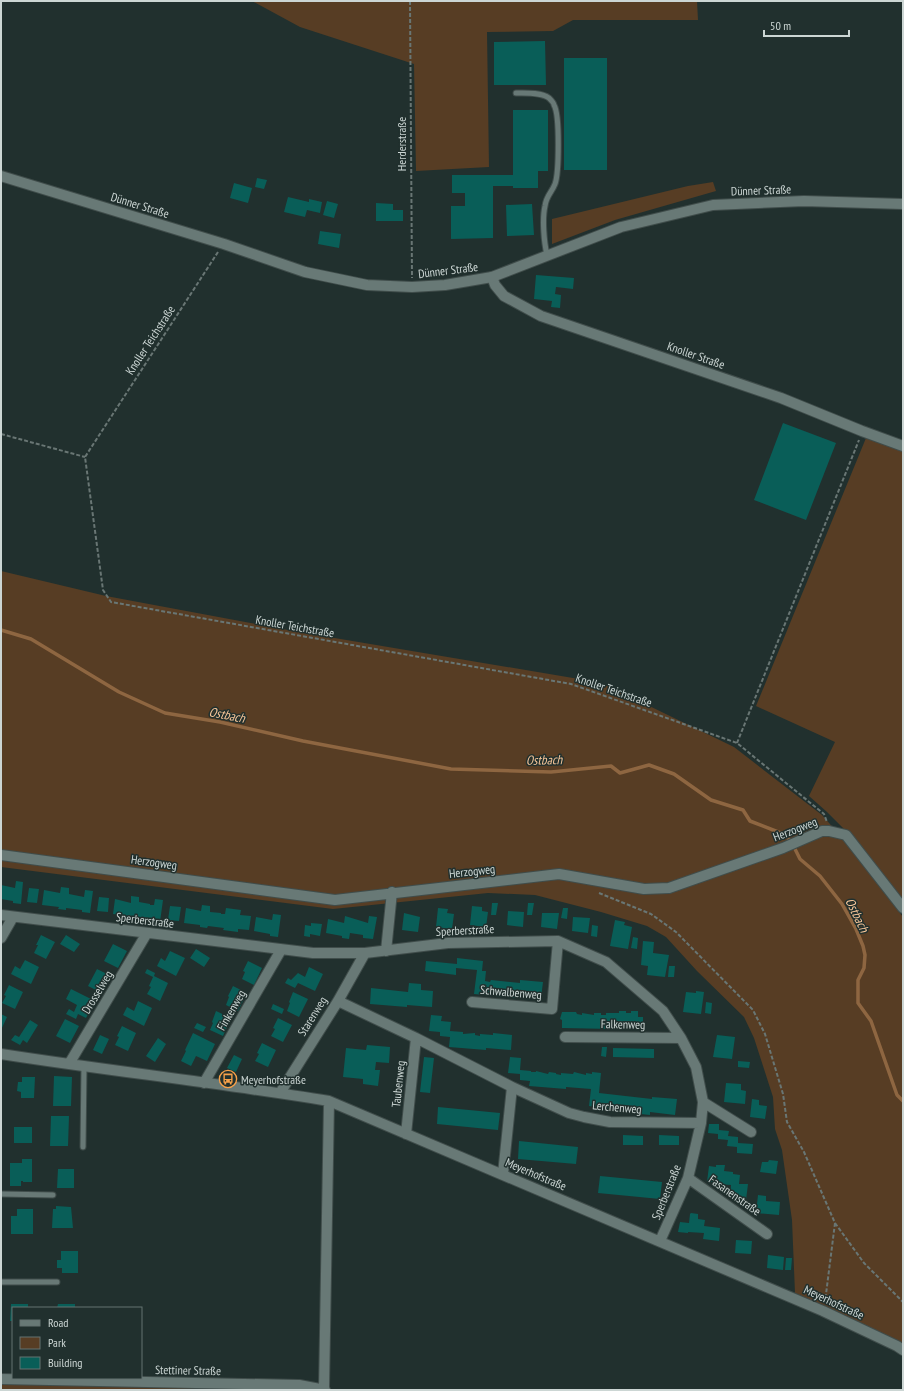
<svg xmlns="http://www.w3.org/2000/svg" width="904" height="1391" font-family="'PT Sans Narrow',sans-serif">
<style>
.green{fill:#573d24}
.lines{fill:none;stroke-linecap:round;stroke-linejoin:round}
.stream{stroke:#8e6641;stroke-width:3.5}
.building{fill:#095e58}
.service-casing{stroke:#404d4b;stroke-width:7}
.minor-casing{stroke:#404d4b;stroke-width:12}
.tertiary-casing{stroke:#404d4b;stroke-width:12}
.path{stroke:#697674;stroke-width:2;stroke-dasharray:4 2;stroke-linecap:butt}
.service{stroke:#687976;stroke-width:5}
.minor{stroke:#687976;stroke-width:10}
.tertiary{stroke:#687976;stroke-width:10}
.labels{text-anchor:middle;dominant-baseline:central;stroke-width:3;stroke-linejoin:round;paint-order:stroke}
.street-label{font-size:12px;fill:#ccd6d4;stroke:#21302e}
.poi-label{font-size:12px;fill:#ccd6d4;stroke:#21302e;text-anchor:start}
.water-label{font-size:13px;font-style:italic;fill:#f9c79a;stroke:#21302e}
</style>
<rect width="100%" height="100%" fill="#21302e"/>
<path class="green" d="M252 1H697L698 20H573L553 31 487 32 489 167 416 171 414 64 300 27Z
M713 182 716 191 615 220 552 244V219L688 186Z
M866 438 903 451V900L848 833 827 812 809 796 835 742 756 706Z
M1 571 106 596 293 631 573 678 608 686 734 747 822 815 844 840 903 917V1343L795 1293 792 1220 782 1150 775 1129 773 1097 754 1038 744 1017 697 971 666 937 647 926 601 912 535 895 488 893 333 909 1 867Z
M1 1382 289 1388 297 1390H1Z"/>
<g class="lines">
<path class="stream" d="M1 630 31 639 119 692 165 713 220 722 303 741 451 769 551 772 611 766 620 773 649 765 674 774 711 800 743 810 750 821 786 835 795 849 800 859 820 876 842 904 856 929 863 946 865 955 864 968 858 980V1003L871 1021 897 1095 903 1101"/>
</g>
<path class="building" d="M545 41 546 85H494V42Z
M564 58H607V170H564Z
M513 110H548V171H538V188H513V186H493V238L451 239V206H465V193H452V175H513Z
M257 178 267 180 264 189 255 187Z
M234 183 252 188 248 203 230 198Z
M288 197 309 202V199L322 202 320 213 307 210 305 217 284 212Z
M327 201 338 204 334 218 323 215Z
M376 203 393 204V210H403V221H376Z
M532 204 534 235 507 236 506 205Z
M320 231 341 234 339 248 318 244Z
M536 275 574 278 573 289 556 287 555 294 561 295 560 308 551 307 552 301 534 299Z
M783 423 836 443 806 520 754 500Z
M16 881 23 882 21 904 13 903V901L1 899V885L15 888Z
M61 887 69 888V894L84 897 85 890 93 891 90 913 82 912V910L66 908V910L58 909 59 907 42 905 44 890 60 893Z
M29 888 39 889 37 903 27 902Z
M131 896 139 897V902L150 904V905H154L155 899 163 900 160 922 152 921 153 919 137 917 136 919 129 918V916L113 914 115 899 131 903Z
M99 897 109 898 108 912 97 911Z
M492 903H498L496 915H491Z
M528 903H534L532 915H527Z
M202 905 210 906V912L221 913V914H225L226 908 241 910 240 915 251 916 249 930 238 929V932L223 930 224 928 208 926 207 928 200 927V925L184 923 186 908 201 911Z
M170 906 181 907 179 921 168 920Z
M472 906 482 907V911L488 912 486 927 470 925Z
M438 908 448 909 447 913 454 914 452 929 436 927Z
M563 908H568L567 919 561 918Z
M508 911 524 912 523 927 507 925Z
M404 913 420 917 418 932 402 930Z
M542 913H559L557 929 541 927Z
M273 914 281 915 278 937 270 936V934L254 931 256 917 272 920Z
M345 916 368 923 369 916 377 917 373 939 363 938V935L350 933 349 939 342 938V936L326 933 328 919 344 923Z
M573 917 590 918 588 933 572 931Z
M615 920 625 922 624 925 632 927 628 949 610 946Z
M311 923 322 924 320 936 310 934V937L304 936 305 925 311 926Z
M592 925 598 926 597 937 591 936Z
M41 935 55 942 46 959 34 953 38 945H36Z
M66 935 80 944 74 952 60 944Z
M633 937 638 938 637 949 631 948Z
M643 941 654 942 653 953 669 955 665 977 647 975 648 966 641 965Z
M113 944 127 951 118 968 104 961Z
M196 949 210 958 204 967 190 958Z
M170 951 185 958 176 976 157 966 161 958 165 961Z
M457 958 483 961 482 971H486L485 981 490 982 491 980 520 983V980L543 982 541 998 518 996V998L474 994 477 970 456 968V975L425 971 426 961 457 964Z
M25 960 39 967 31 984 11 974 15 966 20 969Z
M248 961 262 968 254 985 242 979 245 972 243 971Z
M669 966H675L674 977H668Z
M309 967 323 974 315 991 298 983 295 988 285 983 288 978 291 980 298 973 305 977Z
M97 969 111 976 102 993 88 986Z
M147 969 155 973 154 976 168 983 160 1001 147 994 151 987 149 986 153 977 145 973Z
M409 983 421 984V990L433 991 432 1007 407 1005V1007L370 1004 371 988 408 992Z
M9 985 23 992 15 1009 2 1003 6 996 4 995Z
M233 986 247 993 238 1011 226 1005 229 997 228 996Z
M71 989 95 1001 86 1018 78 1014 76 1019 66 1014 69 1009 74 1012 77 1005 66 999Z
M696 991 704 992 701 1014 683 1012 686 992 696 993Z
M293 992 308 999 299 1017 287 1011 290 1003 289 1002Z
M138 1001 152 1008 144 1026 123 1015 127 1007 134 1011Z
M706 1002 712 1003 711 1014 705 1013Z
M273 1004 284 1009 282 1014 271 1009Z
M216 1011 231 1018 223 1036 210 1030 213 1023 212 1022Z
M619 1011H626V1013H631V1011H638V1017H643V1027L613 1026V1029L562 1028V1020L560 1019 562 1012H576L577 1014 582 1015V1013L594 1015V1013H601V1015H606V1013H619Z
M1 1014 7 1017 1 1030Z
M431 1015 442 1016 441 1021 451 1022 450 1031 463 1032V1034L475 1033V1035L480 1036V1034L493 1035V1033L512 1035 511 1050 486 1048V1050L449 1047 450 1037 440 1036V1032L429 1031Z
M278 1018 292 1025 283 1042 271 1036 275 1029 273 1028Z
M65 1019 79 1026 70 1043 56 1036Z
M30 1020 38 1025 27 1043 23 1040 20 1045 11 1040 15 1035 19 1037Z
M197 1023 206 1027 203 1032 194 1028Z
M122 1026 136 1033 128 1051 115 1045 119 1037 117 1036Z
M193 1033 215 1044 207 1061 196 1056 191 1066 181 1061 186 1051 185 1050Z
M100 1035 109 1039 102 1054 93 1050Z
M717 1035 735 1037 732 1059 713 1057Z
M158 1038 166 1044 155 1062 146 1056Z
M262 1043 276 1050 268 1067 255 1061 259 1054 257 1053Z
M367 1045 390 1047 389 1063 376 1062 375 1070H380L378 1086 363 1084V1079L343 1077 346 1048 366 1050Z
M602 1047H607L606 1057 601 1056Z
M613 1048 654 1049V1058L613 1057Z
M234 1055 242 1059 236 1072 227 1068Z
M424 1057 434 1058 430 1093 420 1092Z
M510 1057 521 1058 520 1070 531 1071V1072H536V1071L548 1074 549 1072 556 1073V1074L561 1075V1073L573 1074 574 1072 586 1075V1073L592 1074V1072L601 1073 599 1093 652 1099V1097L677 1099 675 1115 650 1112V1115L613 1111V1109L589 1106 591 1089 566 1087V1089L529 1086 530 1081 520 1080V1074L508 1073Z
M738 1061 750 1062 749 1068 738 1067Z
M54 1076 72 1077 71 1106H53Z
M22 1077H35L34 1098H21V1092L17 1091 18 1082H22Z
M726 1083 741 1084V1090L746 1091 745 1104 724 1102Z
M752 1099 759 1100V1105L767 1106 765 1119 750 1117Z
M438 1107 500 1113 498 1130 437 1124Z
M51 1116H69L68 1146H50Z
M709 1124H719V1130L729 1131 728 1136 738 1137V1143L753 1144 752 1154 737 1153V1147L727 1146 728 1140 718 1139V1134L708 1133Z
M14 1127H32V1143H14Z
M623 1135 643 1136V1145H623Z
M659 1135 679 1136V1145H659Z
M519 1141 578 1147 576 1164 518 1159Z
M22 1159H32V1182H23V1181H21V1186H10V1163H22Z
M769 1160 778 1161 776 1174 760 1172 762 1162H768Z
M716 1165H725L724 1171 733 1172V1174L740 1175 739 1184H748L746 1200 742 1201 730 1198 731 1185 717 1184V1186L712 1185 713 1182H707L709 1166 716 1167Z
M58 1169H74V1188H57Z
M600 1176 662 1182 660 1199 598 1193Z
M758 1195 766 1196V1201L780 1202 779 1215 756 1213Z
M56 1206 71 1207 73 1228H52L53 1209H56Z
M17 1209H33V1234H11V1216H17Z
M691 1213 698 1214V1219L705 1220 704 1226 720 1228 719 1241 703 1239 704 1233 688 1232V1233L678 1232 680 1222 689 1223 690 1214Z
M736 1240 752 1241 751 1254 735 1253Z
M61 1251H78V1273H62V1268H57V1260H61Z
M768 1255 784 1257 783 1270 767 1268Z
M786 1258H792L791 1270H785Z
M11 1304H28V1308H13V1321H10Z
M58 1304H75V1308H57Z"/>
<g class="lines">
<defs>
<path id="service" d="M516 93C525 93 541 92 549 98 550 99 554 103 554 105 560 115 559 173 555 184 552 192 546 196 545 206 542 219 544 242 547 255
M83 1147 84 1066
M1 1194 53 1195
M1 1282H57"/>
<path id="minor" d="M492 277 495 285 504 296 541 316 781 398 862 431 903 446
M1 855 335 900 559 874 644 889 669 888 783 848 822 831H829L846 835 903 908
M1 915 313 953H365L448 943 558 941 606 962 663 1011 681 1038 696 1067 703 1102 701 1123 688 1178 660 1241
M1 938 13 917
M386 951 392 892
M338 1001 416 1038 512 1087 569 1113 584 1117 610 1122 701 1123
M472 1002 552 1009 558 941
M565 1037 681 1038
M1 1054C110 1071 220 1083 329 1101L823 1311 897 1346 903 1350
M69 1064 147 933
M204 1083 281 950
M280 1093 338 1001 365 953
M703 1102 751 1132
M406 1134 416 1038
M503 1174 512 1087
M688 1178 767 1234
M1 1379 299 1385 325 1390
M324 1389 329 1101"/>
<path id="tertiary" d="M1 176 224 244 305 272 367 285 412 287 445 285 492 277 621 227 713 205 804 201 903 204"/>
</defs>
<use href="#service" class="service-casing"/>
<use href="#minor" class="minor-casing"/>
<use href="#tertiary" class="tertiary-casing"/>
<path class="path" d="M410 1 412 278
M218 252 85 457 103 590 111 602 571 684 737 743 824 814 827 822
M1 434 85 457
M737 743 859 440
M599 893 651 914 676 932 753 1010 765 1034 783 1094 787 1122 804 1152 835 1223 825 1302
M835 1223 864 1263 903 1302"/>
<use href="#service" class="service"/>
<use href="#minor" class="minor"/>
<use href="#tertiary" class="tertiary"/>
</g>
<defs>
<symbol id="bus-ring" viewBox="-11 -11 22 22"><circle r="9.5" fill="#21302e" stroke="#f7a149" stroke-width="1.5"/><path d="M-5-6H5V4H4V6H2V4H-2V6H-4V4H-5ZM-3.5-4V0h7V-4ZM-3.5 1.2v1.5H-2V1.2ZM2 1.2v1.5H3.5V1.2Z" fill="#f7a149"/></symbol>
</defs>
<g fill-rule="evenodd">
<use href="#bus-ring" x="218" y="1069" width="20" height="20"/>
</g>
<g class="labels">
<g class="street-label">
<text transform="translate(401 144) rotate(-90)">Herderstraße</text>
<text transform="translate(761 190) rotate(-2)">Dünner Straße</text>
<text transform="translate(140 205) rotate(17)">Dünner Straße</text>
<text transform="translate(448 270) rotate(-7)">Dünner Straße</text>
<text transform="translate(150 340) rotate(-57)">Knoller Teichstraße</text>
<text transform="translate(696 355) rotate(19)">Knoller Straße</text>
<text transform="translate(295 626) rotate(10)">Knoller Teichstraße</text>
<text transform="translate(614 690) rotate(19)">Knoller Teichstraße</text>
<text transform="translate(795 829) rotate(-21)">Herzogweg</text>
<text transform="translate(154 862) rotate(8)">Herzogweg</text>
<text transform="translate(472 871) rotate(-6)">Herzogweg</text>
<text transform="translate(145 920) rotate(7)">Sperberstraße</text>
<text transform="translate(465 930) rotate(-3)">Sperberstraße</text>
<text transform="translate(97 992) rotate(-59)">Drosselweg</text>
<text transform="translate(511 992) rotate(5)">Schwalbenweg</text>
<text transform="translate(231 1010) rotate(-60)">Finkenweg</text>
<text transform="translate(312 1016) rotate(-58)">Starenweg</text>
<text transform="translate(623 1024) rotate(1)">Falkenweg</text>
<text transform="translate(398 1084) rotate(-84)">Taubenweg</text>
<text transform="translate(617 1107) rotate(5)">Lerchenweg</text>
<text transform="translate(536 1174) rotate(23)">Meyerhofstraße</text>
<text transform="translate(666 1192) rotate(-68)">Sperberstraße</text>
<text transform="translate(735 1195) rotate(35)">Fasanenstraße</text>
<text transform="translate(834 1302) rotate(25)">Meyerhofstraße</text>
<text transform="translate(188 1370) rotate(1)">Stettiner Straße</text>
</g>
<g class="poi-label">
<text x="241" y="1079">Meyerhofstraße</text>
</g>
<g class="water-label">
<text transform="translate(227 715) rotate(11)">Ostbach</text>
<text transform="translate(544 760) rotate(-1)">Ostbach</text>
<text transform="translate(857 915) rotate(64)">Ostbach</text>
</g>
</g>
<rect width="904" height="1391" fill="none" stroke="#ccd6d4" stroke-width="4"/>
<rect x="12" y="1307" width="130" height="72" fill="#21302e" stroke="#657270"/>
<rect x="20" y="1320" width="20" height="6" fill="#687976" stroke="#657270"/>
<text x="48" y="1327" font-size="12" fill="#ccd6d4">Road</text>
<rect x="20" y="1337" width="20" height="12" fill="#573d24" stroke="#657270"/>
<text x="48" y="1347" font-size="12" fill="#ccd6d4">Park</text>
<rect x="20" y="1357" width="20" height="12" fill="#095e58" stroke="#657270"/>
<text x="48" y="1367" font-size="12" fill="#ccd6d4">Building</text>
<path d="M764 30v6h85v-6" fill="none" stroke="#ccd6d4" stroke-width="2"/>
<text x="770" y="30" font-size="12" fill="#ccd6d4" stroke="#21302e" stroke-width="3" paint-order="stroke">50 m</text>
</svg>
